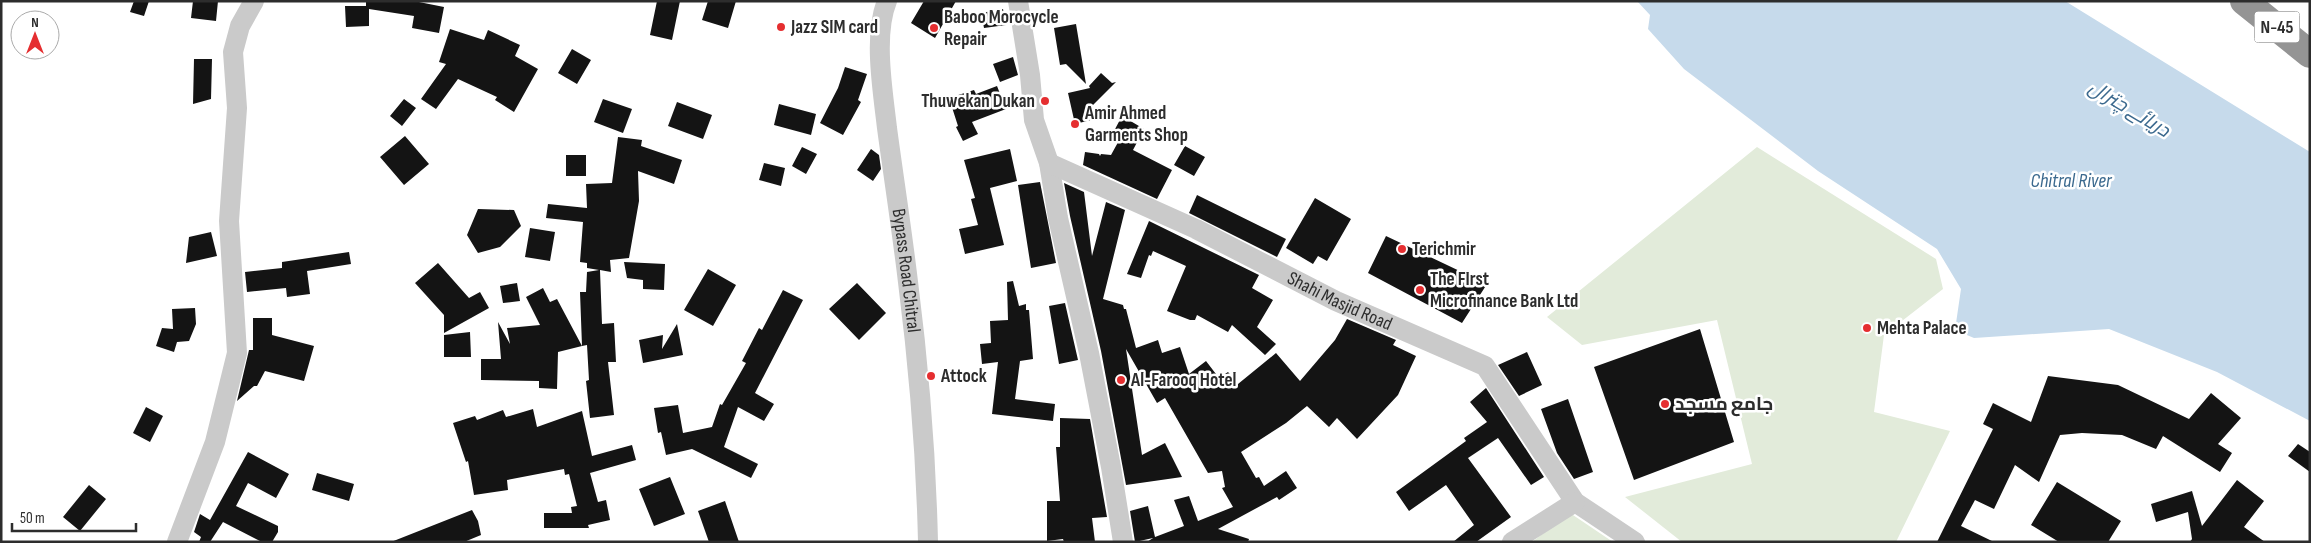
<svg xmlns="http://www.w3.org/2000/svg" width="2311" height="543" font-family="'Sofia Sans Condensed',Cairo,sans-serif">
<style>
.green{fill:#e2ebda}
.water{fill:#c6daeb}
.building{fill:#141414}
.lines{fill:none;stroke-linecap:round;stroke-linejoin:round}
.minor{stroke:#cacaca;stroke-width:20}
.highway{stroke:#949494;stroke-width:28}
.poi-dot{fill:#e52e30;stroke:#fff;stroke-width:2}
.labels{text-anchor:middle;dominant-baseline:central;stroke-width:5;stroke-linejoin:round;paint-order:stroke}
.shield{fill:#fff;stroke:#6c6c6c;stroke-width:1}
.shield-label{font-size:18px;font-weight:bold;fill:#2d2d2d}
.poi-label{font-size:19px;font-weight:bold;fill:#2d2d2d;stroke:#fff;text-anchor:start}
.street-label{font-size:19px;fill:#2d2d2d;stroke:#fff}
.water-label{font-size:20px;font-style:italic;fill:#3b698e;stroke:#fff}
</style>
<rect width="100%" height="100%" fill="#fff"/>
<path class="green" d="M1757 147 1936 259 1943 289 1884 335 1874 412 1950 431 1896 542H1682L1625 497 1752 464 1717 320 1582 345 1547 317Z
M1570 513 1613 542H1532Z"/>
<path class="water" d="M1637 1H2065L2310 152V421L2217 372 2109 329 1974 338 1955 330 1961 289 1937 249 1818 171 1684 69 1648 29 1650 15Z"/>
<path class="building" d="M134 1H149L144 16 130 12Z
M193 1H218L216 21 191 18Z
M366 1H414L444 7 439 33 412 28 414 16 369 9V26L346 27 345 6H366Z
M657 1H680L672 40 650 35Z
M708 1H736L728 28 702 20Z
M924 1H956L935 38 911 23Z
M1003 9 1006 25 984 28 981 13Z
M1076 24 1086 84 1066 64 1060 65 1054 28Z
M450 29 484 40 488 30 520 45 515 56 538 69 514 112 495 100 497 97 458 79 436 109 421 99 446 64 439 62Z
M572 49 591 60 577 84 558 73Z
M1013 57 1018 75 1000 82 993 64Z
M194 59H212L211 99 193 104Z
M845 67 867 74 858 100 861 102 843 135 820 123 838 88Z
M1101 73 1112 83 1116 82 1089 109 1091 120 1075 124 1068 93 1090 88 1089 86Z
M997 86 1006 109 972 122 978 134 963 141 956 127 958 126 949 98 974 90 976 94Z
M404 99 416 108 402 126 390 116Z
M603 99 632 109 623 133 594 122Z
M677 102 712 115 703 139 668 126Z
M779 104 816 114 811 135 774 125Z
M1122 116 1144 129 1133 150 1172 170 1157 199 1083 165 1085 152 1099 154 1100 156 1101 154 1111 155 1122 135 1114 131Z
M405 136 429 164 404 185 380 157Z
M618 137 642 140 641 146 682 160 674 184 638 171 639 201 629 258 610 260 611 272 600 270 602 324 614 323 616 362H608L614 415 590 418 586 381 589 380 587 345 582 346 580 292H586L587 272 599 270 587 268V263L580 262 583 222 546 218 548 204 587 208 586 184 612 183Z
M1185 146 1205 157 1194 176 1174 165Z
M802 147 817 154 806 174 792 166Z
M871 149 879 155 881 169 873 181 857 170Z
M1010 149 1017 181 990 188 1004 245 965 254 959 229 978 225 971 199 975 198 964 160Z
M566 155H586V176H566Z
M764 163 785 168 781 186 759 180Z
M1040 182 1056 263 1031 268 1018 185Z
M1064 183 1084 192 1092 256 1106 202 1125 210 1103 299 1123 305 1124 309H1126L1136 348 1158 340 1162 353 1180 347 1189 374 1206 361 1219 378 1228 372 1238 384 1276 353 1300 381 1335 340 1347 319 1396 340 1393 345 1416 356 1398 395 1357 439 1337 418 1329 427 1307 406 1286 423 1241 452 1256 478 1259 477 1264 486 1286 471 1297 488 1279 500 1277 497 1218 529 1249 539 1248 542H1147L1153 538 1135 542 1130 511 1148 506 1155 537 1184 526 1174 500 1189 496 1198 521 1233 507 1222 488 1225 487 1222 471 1208 473 1165 398 1157 403 1126 349 1142 455 1165 443 1182 477 1126 485 1101 351 1070 216Z
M1197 195 1286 239 1277 257 1189 213Z
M1315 198 1351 219 1327 261 1318 256 1313 264 1286 248Z
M478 209 514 210 521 226 500 247 478 253 467 235Z
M1149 221 1259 275 1252 288 1273 300 1257 327 1276 344 1265 355 1232 325 1228 332 1197 315 1195 320H1190L1167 311 1186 266 1153 251 1151 256 1149 255 1141 278 1127 274Z
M530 228 555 232 550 261 525 257Z
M211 232 217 256 186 263 189 237Z
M1386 236 1487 284 1462 323 1368 273Z
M349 252 351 264 307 271 310 294 287 297 286 288 247 292 245 272 282 268V262Z
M624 262 665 264 664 290 643 289V280L627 278Z
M438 263 469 298 480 292 489 308 444 333V315L415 283Z
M708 269 736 285 713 326 684 310Z
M1013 281 1019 306 1026 304V310H1029L1033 359 1020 361 1015 399 1055 404 1053 421 992 414 998 362 982 364 980 344 991 343 990 321 1008 320 1007 282Z
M517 283 520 301 503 303 500 286Z
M857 283 886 313 859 340 829 309Z
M543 288 550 302 557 299 582 346 558 352 557 389 539 388V381L481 380V359H501L498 322 510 344 507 328 540 325 526 297Z
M783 290 803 300 755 393 774 404 764 421 738 407 724 447 758 464 751 478 692 449 666 455 661 432 658 433 654 408 678 405 683 433 712 427 720 404 722 405 746 363 742 361 759 328 762 330Z
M1065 303 1078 360 1059 364 1049 306Z
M195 308 196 324 189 341 177 342 174 352 156 346 162 328 173 329 172 309Z
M253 318H272V335L314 346 304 381 265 371 257 386H254L237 401 249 350H253Z
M677 324 683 355 643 363 639 340 663 335 662 349Z
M1700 329 1734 442 1634 480 1594 367Z
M470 332 471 357H444V335Z
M1527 352 1542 385 1519 396 1498 365Z
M2048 376 2118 385 2189 419 2211 393 2241 418 2218 444 2232 453 2220 472 2163 436 2156 449 2122 435 2082 433 2060 435 2039 482 2015 465 1994 509 1975 500 1961 526 1994 542H1937L1993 429 1983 424 1993 403 2031 422Z
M1486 388 1544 477 1531 485 1498 438 1468 458 1511 517 1476 542H1453L1474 525 1446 485 1409 511 1396 492 1466 441 1464 438 1487 422 1470 402Z
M1568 399 1593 472 1574 479 1557 453 1541 409Z
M146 407 163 416 150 442 133 433Z
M533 409 537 427 582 411 592 456 632 445 636 460 590 473 598 502 606 500 610 520 588 525 589 528H544V513H572L571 507 577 506 569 474 565 475 564 469 507 480 508 490 474 495 468 461 466 462 453 423 475 416 477 420 503 410 506 417Z
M1060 418 1090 419 1107 517 1092 518 1095 542H1064L1063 539 1047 541V501H1060L1056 447H1060Z
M2298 444 2310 452V472L2288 456Z
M248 452 289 474 276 498 248 483 236 506 278 526V532L272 542H262L223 522 210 542H199L201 537 194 532 200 514 210 520Z
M317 473 354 484 349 501 312 490Z
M670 477 685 514 654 526 639 489Z
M2237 480 2264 501 2244 527 2265 542H2190L2192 539 2188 512 2156 522 2151 504 2192 491 2202 526Z
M2057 482 2121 521 2108 542H2059L2031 525Z
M89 485 106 499 80 531 63 517Z
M725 501 739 542H709L698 511Z
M472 510 478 521 481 535 464 542H391Z"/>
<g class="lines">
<g class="minor">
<path id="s1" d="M887 1C873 35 883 92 887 128 894 180 902 231 908 282 919 368 926 455 928 542"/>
<path d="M1018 1 1030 75 1034 120 1049 163 1058 218 1089 353 1111 467 1123 542"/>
<path id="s2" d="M1049 163 1196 229 1336 301 1485 366 1575 502 1635 542"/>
<path d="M177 542 215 442 237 353 229 221 237 108 233 52 240 26 254 1"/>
<path d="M1512 542 1575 502"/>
</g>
<path class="highway" d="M2244 1 2310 54"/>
</g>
<g class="poi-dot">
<circle cx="781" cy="27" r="5"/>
<circle cx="934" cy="28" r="5"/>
<circle cx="1045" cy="101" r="5"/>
<circle cx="1075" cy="124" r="5"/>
<circle cx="1402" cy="249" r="5"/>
<circle cx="1420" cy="290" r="5"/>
<circle cx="1867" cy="328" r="5"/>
<circle cx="931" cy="376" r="5"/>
<circle cx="1121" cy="380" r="5"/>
<circle cx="1665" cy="404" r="5"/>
</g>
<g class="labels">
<rect class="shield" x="2254.5" y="11.5" width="45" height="31" rx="4"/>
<g class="shield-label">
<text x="2277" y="27">N-45</text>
</g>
<g class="poi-label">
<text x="944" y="17">Baboo Morocycle<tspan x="944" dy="22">Repair</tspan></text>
<text x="791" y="27">Jazz SIM card</text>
<text x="1035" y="101" text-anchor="end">Thuwekan Dukan</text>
<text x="1085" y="113">Amir Ahmed<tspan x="1085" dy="22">Garments Shop</tspan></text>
<text x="1412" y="249">Terichmir</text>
<text x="1430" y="279">The FIrst<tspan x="1430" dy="22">Microfinance Bank Ltd</tspan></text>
<text x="1877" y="328">Mehta Palace</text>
<text x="941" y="376">Attock</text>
<text x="1131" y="380">Al-Farooq Hotel</text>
<text x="1675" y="404">جامع مسجد</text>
</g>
<g class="street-label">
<text stroke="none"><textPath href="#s1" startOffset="272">Bypass Road Chitral</textPath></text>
<text stroke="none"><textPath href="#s2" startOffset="322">Shahi Masjid Road</textPath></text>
</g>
<g class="water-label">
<text transform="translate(2129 109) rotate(31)">دریائے چترال</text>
<text x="2071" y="181">Chitral River</text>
</g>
</g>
<rect width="2311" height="543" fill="none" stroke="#2d2d2d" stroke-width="5"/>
<g transform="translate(35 35)"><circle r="24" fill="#ffffff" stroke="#ababab"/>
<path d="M0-4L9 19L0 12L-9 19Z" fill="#e52e30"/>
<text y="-8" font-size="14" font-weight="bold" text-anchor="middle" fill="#2d2d2d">N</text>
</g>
<path d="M12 523v8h124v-8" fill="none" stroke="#2d2d2d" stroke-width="2.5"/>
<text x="20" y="523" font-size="15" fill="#2d2d2d" stroke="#ffffff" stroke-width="4" paint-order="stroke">50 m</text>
</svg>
